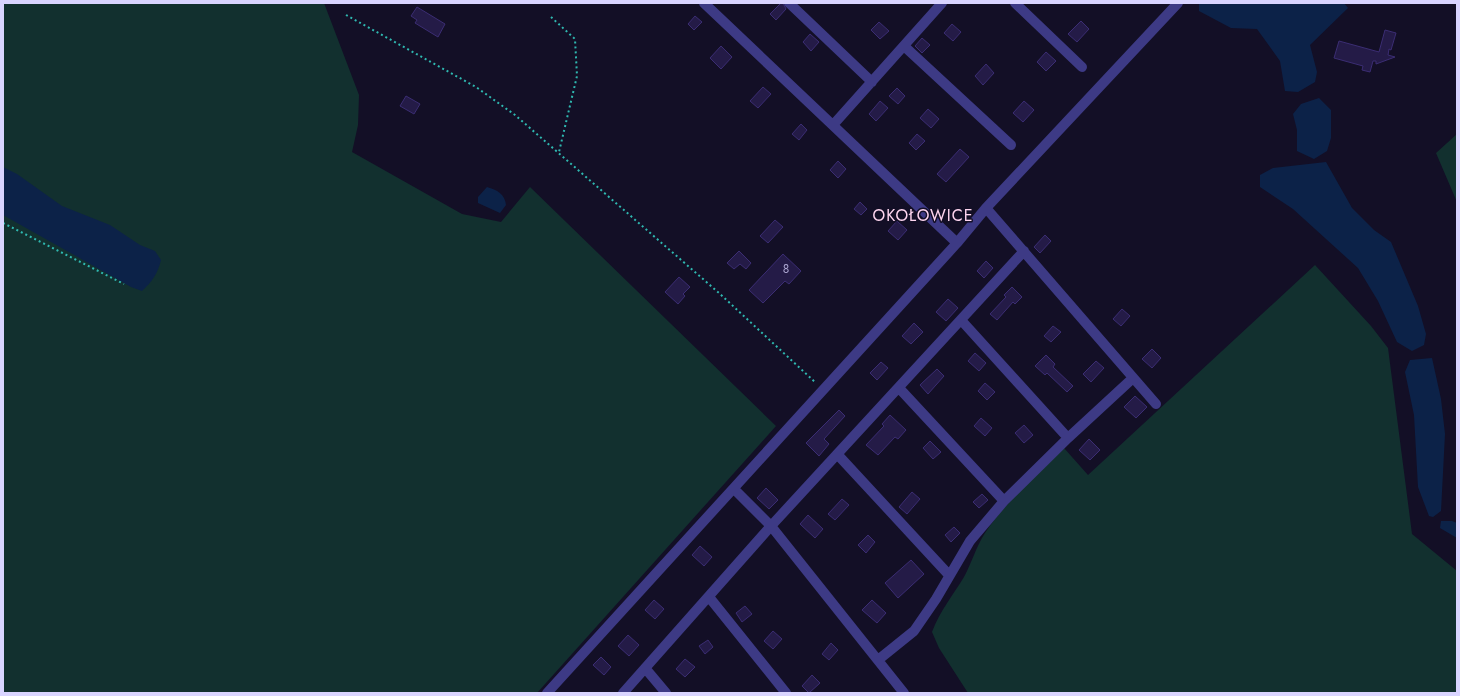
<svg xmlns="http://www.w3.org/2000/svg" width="1460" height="696" font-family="Jost,sans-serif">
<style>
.green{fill:#12302f}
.water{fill:#0c2248}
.building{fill:#241b47;stroke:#3b2d73}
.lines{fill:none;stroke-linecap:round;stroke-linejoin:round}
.path{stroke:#2fb8b0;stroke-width:2;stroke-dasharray:2 3;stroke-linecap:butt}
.minor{stroke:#3d3a85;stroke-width:10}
.labels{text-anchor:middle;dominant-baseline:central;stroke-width:3;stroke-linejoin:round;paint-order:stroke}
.number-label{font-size:12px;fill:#aca6d1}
.quarter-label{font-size:16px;letter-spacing:1px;fill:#ffd6f0;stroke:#130f26}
</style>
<rect width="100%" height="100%" fill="#130f26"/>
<path class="green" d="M3 3H324L359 95 358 125 352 152 462 214 501 222 530 187 776 426 537 693H3Z
M1457 134V202L1436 153Z
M1315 265 1371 326 1388 348 1412 534 1457 571V693H968L939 648 932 632C940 611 953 595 964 577 972 562 976 547 985 533 1006 501 1037 475 1064 448L1088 475Z"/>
<path class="water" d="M1199 3H1344L1348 8 1310 45 1317 72 1315 82 1298 92 1285 91 1280 61 1257 29 1231 28 1199 11Z
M1319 98 1331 110V138L1327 151 1314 159 1297 151V130L1293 114 1301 104Z
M1326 162 1352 208 1374 230 1391 242 1418 306 1426 334 1424 345 1412 351 1397 342 1378 301 1358 268 1293 209 1260 187V175L1273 168Z
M3 167 17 174 62 206 110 225 140 245 155 251 161 260C158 273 152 282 142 291L131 287 3 215Z
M487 187C497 190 505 194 506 205L500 213 478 203V197Z
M1432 358 1441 399 1445 434 1441 511 1433 517 1429 516 1418 487 1414 415 1405 372 1410 360Z
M1441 521H1452L1457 523V538L1440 528Z"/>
<path class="building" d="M781 3H783L786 9 776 20 770 14Z
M417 7 445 24 438 37 415 23 417 20 411 16Z
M695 16 702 22 694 30 688 24Z
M1081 21 1089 29 1077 42 1068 34Z
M879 22 889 31 880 39 871 30Z
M952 24 961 32 953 41 944 33Z
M1385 30 1396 33 1391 50 1389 49 1388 55 1395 57 1376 64V61H1373L1370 72 1362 70 1363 66 1334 58 1339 41 1379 52Z
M810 34 819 42 811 51 803 42Z
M922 38 930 45 922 53 915 46Z
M721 46 732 57 721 69 710 58Z
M1046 52 1056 61 1046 71 1037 62Z
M986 64 994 73 983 85 975 76Z
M763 87 771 94 758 108 750 101Z
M897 88 905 96 898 104 889 96Z
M406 96 420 104 414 114 400 106Z
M880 101 888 108 876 121 869 114Z
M1024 101 1034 110 1023 122 1013 113Z
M928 109 939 119 931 128 920 118Z
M801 124 807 130 799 140 792 134Z
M917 134 925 141 916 150 909 143Z
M960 149 969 157 946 182 937 174Z
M838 161 846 169 838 178 830 170Z
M860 202 867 209 861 215 854 209Z
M775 220 783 227 768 243 760 236Z
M897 221 907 230 898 240 888 231Z
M1045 235 1051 241 1040 253 1034 247Z
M739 251 751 263 746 269 740 264 734 269 727 263Z
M783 254 801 271 789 284 785 281 763 303 749 290Z
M986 261 993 268 984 278 977 271Z
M679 277 690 287 683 294 685 296 678 304 665 292Z
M1012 287 1022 297 1015 304 1013 302 997 320 990 314 1006 297 1004 295Z
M948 299 958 308 946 321 936 312Z
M1122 309 1130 316 1121 326 1113 319Z
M914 323 923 332 911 344 902 336Z
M1053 326 1061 332 1051 342 1044 336Z
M1152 349 1161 358 1152 368 1142 359Z
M975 353 986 363 979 371 968 361Z
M1046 355 1055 364 1053 367 1073 386 1067 392 1047 373 1045 375 1035 366Z
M1096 361 1104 368 1091 382 1083 374Z
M881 362 888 368 877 380 870 373Z
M937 369 944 376 928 394 920 385Z
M985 383 995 392 987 400 978 391Z
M1135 396 1147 407 1136 418 1124 407Z
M839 410 845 416 824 439 829 444 819 456 806 443Z
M890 415 906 430 898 439 895 437 878 455 866 445 884 426 882 424Z
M981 418 992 428 985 436 974 426Z
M1024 425 1033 435 1024 443 1015 433Z
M1089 439 1100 450 1090 460 1079 450Z
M930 441 941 452 933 459 923 448Z
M766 488 778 500 769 509 757 498Z
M912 492 920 499 907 514 899 507Z
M982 494 988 500 979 508 973 502Z
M842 499 849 505 835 520 828 514Z
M808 515 823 529 815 538 800 524Z
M954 527 960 533 951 542 945 535Z
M868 535 875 542 866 553 858 545Z
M700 546 712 557 704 566 692 555Z
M911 560 924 574 898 598 885 583Z
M654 600 664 609 655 619 645 610Z
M872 600 886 613 877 623 862 610Z
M745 606 752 614 742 622 736 613Z
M773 631 782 639 773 649 764 641Z
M628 635 639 645 629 656 618 646Z
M708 640 713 647 705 654 699 646Z
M831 643 838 650 829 660 822 654Z
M601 657 611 667 604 675 593 665Z
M685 659 695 667 685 677 676 669Z
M812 675 820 683 809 693 802 686Z"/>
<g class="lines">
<path class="path" d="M346 15 476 87 515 115 719 293 816 383
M551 17 575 39 577 76 559 152
M3 223 124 284"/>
<path class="minor" d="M704 3 957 243
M789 3 872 82
M1015 3 1082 67
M904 46 1011 145
M833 125 942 3
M986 208 1156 404
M961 320 1068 438 1133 378
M899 388 1004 501
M838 455 949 575
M734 489 771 526 904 693
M709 597 786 693
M878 660 914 631 936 599 970 541 1004 501 1068 438
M645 668 666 693
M547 693 957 243 986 208 1178 3
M623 693 771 526 1024 251"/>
</g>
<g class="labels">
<g class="number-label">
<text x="786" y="269">8</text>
</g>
<g class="quarter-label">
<text x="923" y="215">OKOŁOWICE</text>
</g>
</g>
<rect width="1460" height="696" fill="none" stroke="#d9d4ff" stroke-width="8"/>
</svg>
